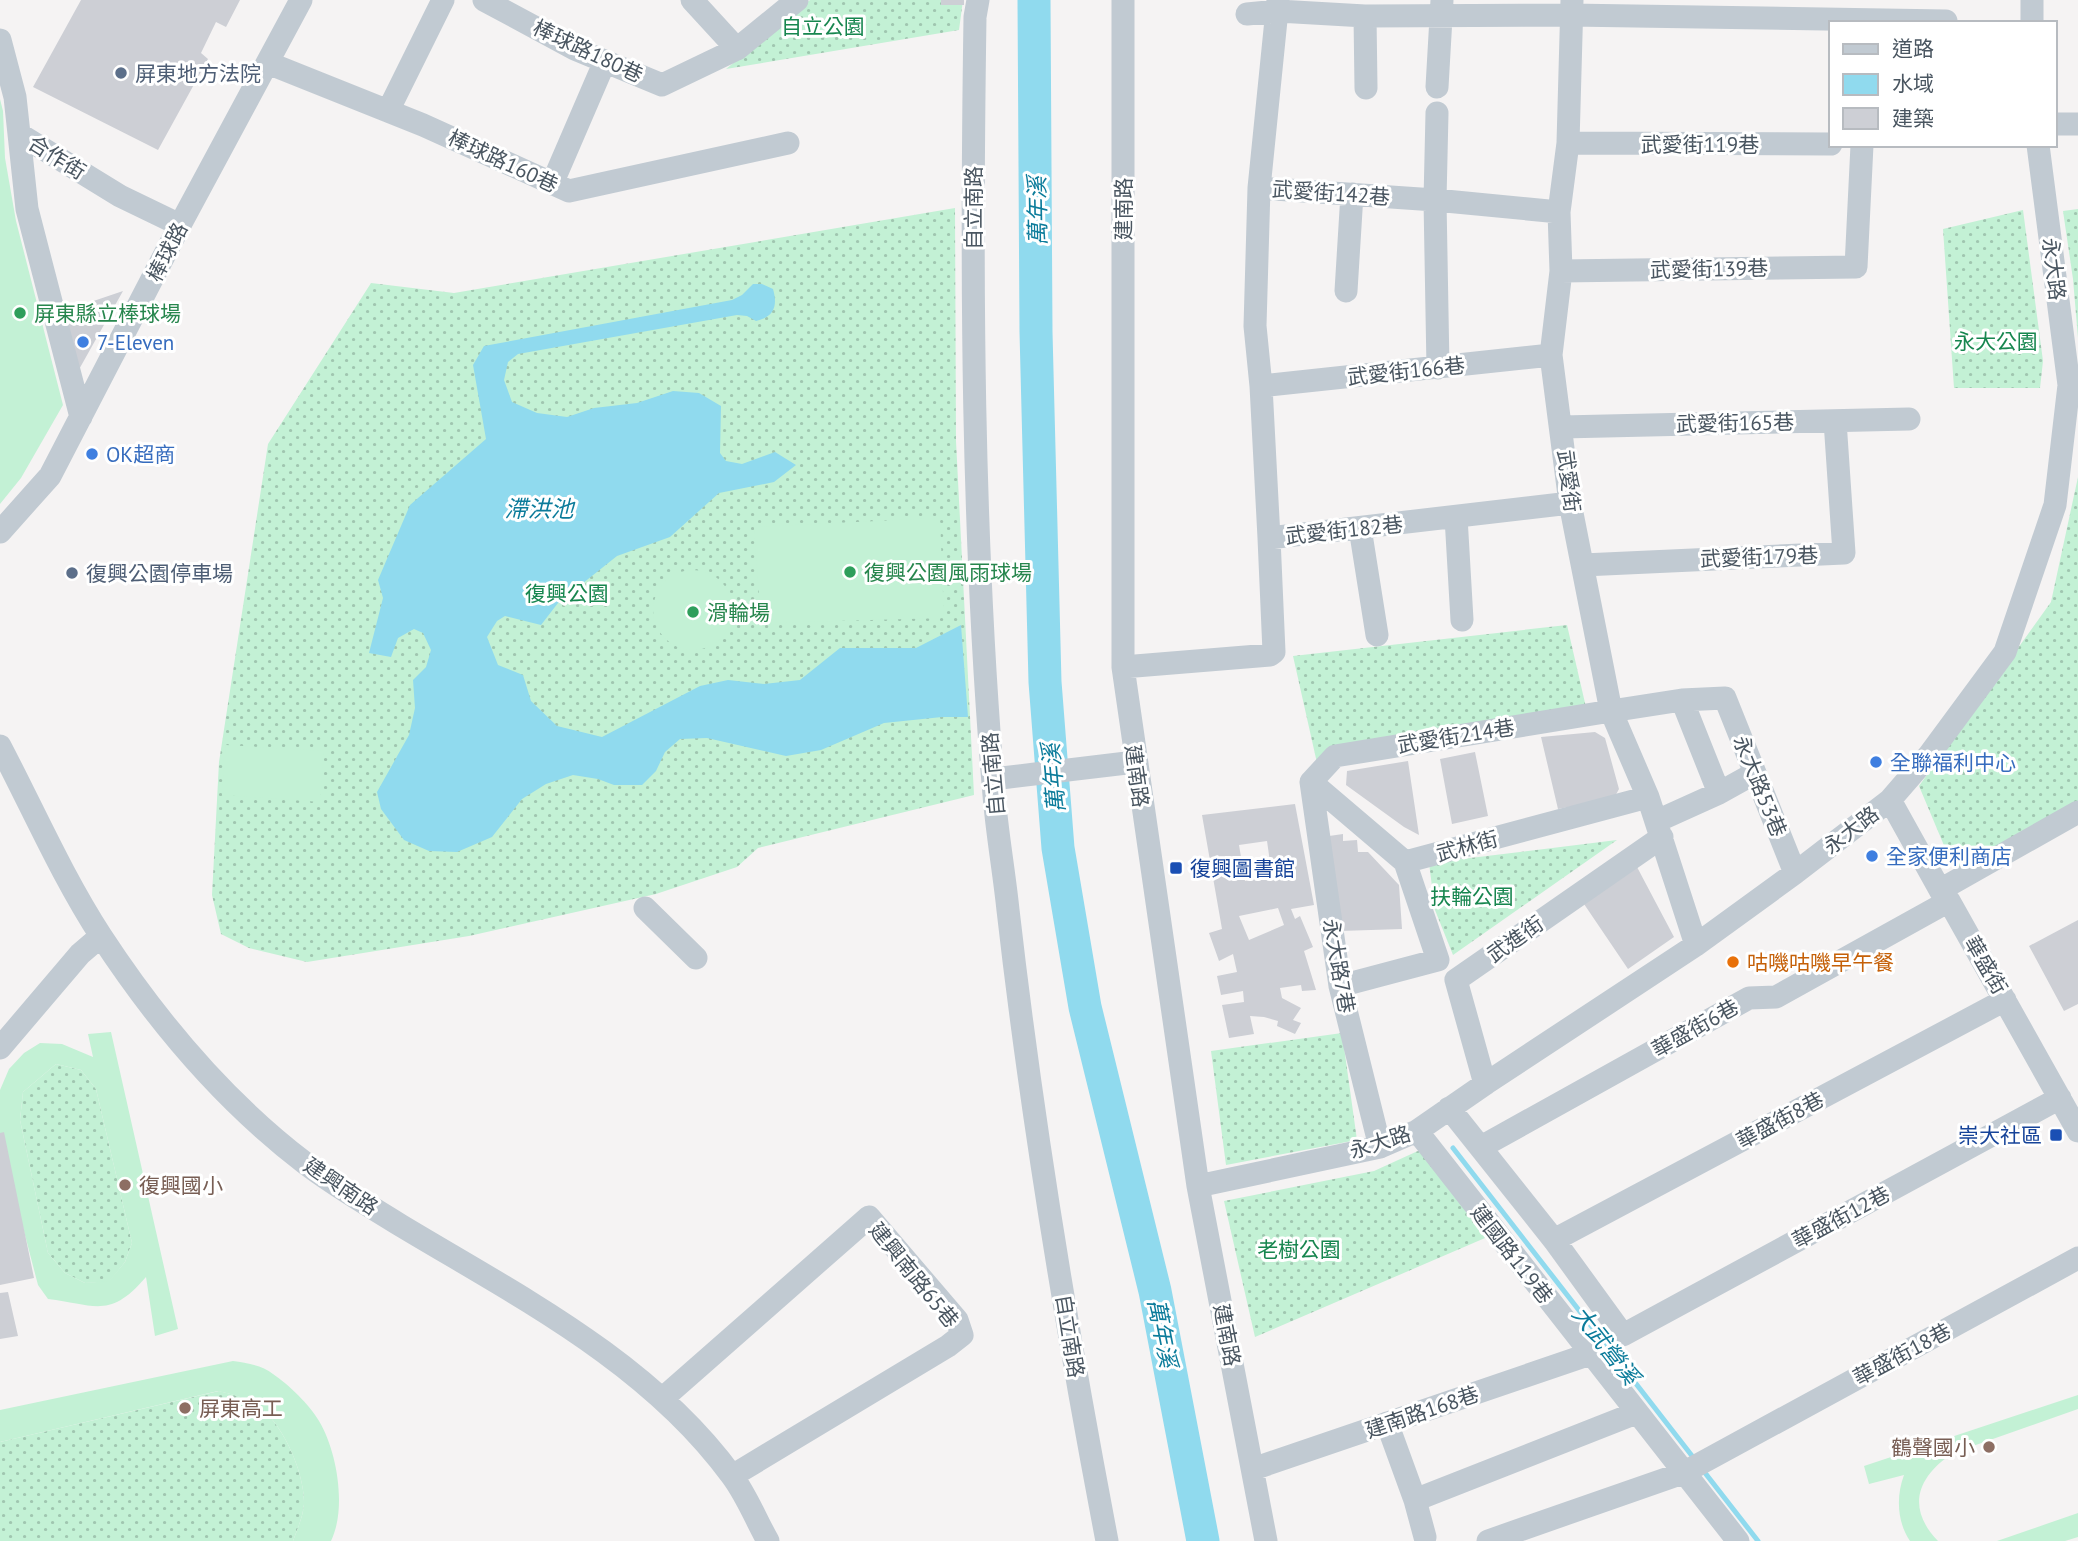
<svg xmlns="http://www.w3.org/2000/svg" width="2078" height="1541" font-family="'PT Sans','Noto Sans TC',sans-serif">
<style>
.grass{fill:url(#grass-dots)}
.pitch{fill:#c3f1d5;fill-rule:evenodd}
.water{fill:#90daee}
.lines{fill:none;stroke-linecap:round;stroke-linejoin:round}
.stream{stroke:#90daee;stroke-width:5}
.river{stroke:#90daee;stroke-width:33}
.building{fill:#cdcfd5;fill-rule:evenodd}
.minor{stroke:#c1cad2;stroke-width:23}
.service-dot{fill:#5c6f8a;stroke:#fff;stroke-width:2.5}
.leisure-dot{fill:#2e9e5b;stroke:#fff;stroke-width:2.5}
.shop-dot{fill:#3f7fe0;stroke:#fff;stroke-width:2.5}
.transit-dot{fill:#1a4fb4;stroke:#fff;stroke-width:2.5}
.food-dot{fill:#e8710a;stroke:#fff;stroke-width:2.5}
.education-dot{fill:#8d6e63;stroke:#fff;stroke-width:2.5}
.labels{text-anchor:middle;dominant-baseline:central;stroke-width:6;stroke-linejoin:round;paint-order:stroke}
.park-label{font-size:21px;fill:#17864f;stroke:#fff}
.street-label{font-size:21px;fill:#4a5661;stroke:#fff}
.service-label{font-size:21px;fill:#4e5e75;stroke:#fff;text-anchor:start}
.leisure-label{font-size:21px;fill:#27864d;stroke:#fff;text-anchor:start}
.shop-label{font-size:21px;fill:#366cbe;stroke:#fff;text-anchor:start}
.transit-label{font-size:21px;fill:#164399;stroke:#fff;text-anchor:start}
.food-label{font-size:21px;fill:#c56008;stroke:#fff;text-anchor:start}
.education-label{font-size:21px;fill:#785e54;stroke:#fff;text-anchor:start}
.water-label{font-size:23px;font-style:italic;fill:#0c7c9b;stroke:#fff}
</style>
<defs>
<pattern id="grass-dots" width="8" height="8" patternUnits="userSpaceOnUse" patternTransform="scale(1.75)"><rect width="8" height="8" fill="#c3f1d5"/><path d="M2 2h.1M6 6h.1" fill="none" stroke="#a0c6b0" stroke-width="1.8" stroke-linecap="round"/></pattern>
</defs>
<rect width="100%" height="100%" fill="#f5f3f3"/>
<path class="grass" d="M810 0H963L959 30 726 69Z
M955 208 956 441 974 795 758 848 737 867 656 894 469 936 307 962 249 948 221 934 212 895 219 762 268 444 371 283 454 293Z
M2078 209V338L2073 279 2063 211Z
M2023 210 2043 361 2040 388H1954L1943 229Z
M2078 477V805L1956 874 1919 786 2051 602Z
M1567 625 1588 716 1317 763 1293 656Z
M1617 840 1453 955 1435 910 1429 863Z
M1342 1033 1357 1140 1226 1165 1211 1051Z
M56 1064 81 1070 96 1089 132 1243 125 1262 109 1282 85 1283 65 1273 48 1253 20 1120 23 1092Z
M1431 1145 1492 1235 1255 1337 1224 1201 1374 1171Z
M219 1391C231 1394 243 1397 255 1404 282 1420 305 1473 304 1504 303 1517 297 1530 293 1541H0V1442Z"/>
<path class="pitch" d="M0 99 3 111 5 158 16 221 63 405 21 478 0 504Z
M940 518 944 618 761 623 754 527Z
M653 610a40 40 0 1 1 80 0a40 40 0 1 1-80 0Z
M226 745 324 751 320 802 222 795Z
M111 1032 178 1329 155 1336 146 1277C110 1319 96 1305 48 1299L38 1285 0 1139V1090L9 1069 24 1053 40 1043 62 1044 93 1057 88 1034ZM56 1064 81 1070 96 1089 132 1243 125 1262 109 1281 85 1283 65 1273 48 1253 20 1120 23 1092Z
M233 1361C246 1363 262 1365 273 1374 289 1385 309 1404 319 1421 337 1451 347 1508 331 1541H293C297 1530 303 1517 304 1504 305 1473 282 1420 255 1404 243 1397 231 1394 218 1391L0 1442V1410Z
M2078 1395V1409L1953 1453C1917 1477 1906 1508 1938 1541H1910C1897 1522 1896 1496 1904 1475L1869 1484 1864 1466Z
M2078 1513V1537L2065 1541H1997Z"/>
<path class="water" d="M753 284H762L773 289C778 306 774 317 756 321L747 316 737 315 518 354 508 362 504 380 512 402 537 413 567 417 594 408 637 403 673 391 699 393 721 406 720 453 726 461 742 464 775 452 796 465 774 482 719 493 670 537 617 556 558 603 541 625 505 616 497 621 487 637 498 665 523 675 531 701 557 726 602 737 700 686 728 680 764 684 800 680 840 648H916L961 625 968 717H942L884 723 821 750 786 756 707 738 680 739 665 752 656 771 642 785H614L598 779 573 775 546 784 522 799 492 837 457 852 429 851 404 840 381 809 377 792 409 735 415 708 413 680 426 667 431 650 423 633 414 629 398 638 391 657 369 653 383 598 378 580 410 505 486 439 473 365 484 346 732 300 742 295Z"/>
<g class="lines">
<path class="stream" d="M1453 1148 1696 1461
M1702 1469 1758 1541"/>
<path class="river" d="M1034 0 1036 332 1045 682 1058 848 1085 1007 1155 1291 1203 1541"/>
</g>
<path class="building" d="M81 0H240L226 27 216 22 201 53 208 59 158 150 33 87Z
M941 0H964V5H941Z
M123 291 77 373 64 311Z
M1595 732 1605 738 1619 789 1614 798 1558 809 1541 737Z
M1475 752 1488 816 1452 824 1440 759Z
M1408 761 1419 835 1404 827 1346 785 1347 771Z
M1295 804 1314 905 1291 909 1295 919 1300 916 1313 947 1304 951 1316 990 1302 991 1301 985 1280 988 1282 998 1301 1008 1293 1020 1301 1023 1295 1034 1277 1026 1278 1021 1264 1017 1250 1016 1254 1034 1229 1038 1222 1005 1244 1002 1243 991 1221 995 1217 976 1237 972 1233 954 1219 961 1209 933 1222 929 1202 815ZM1267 841 1272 876 1245 881 1239 845ZM1278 908 1284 925 1249 940 1239 916Z
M1343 834V841L1357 840 1358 852H1368L1399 885 1402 929 1340 931 1329 836Z
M1637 867 1674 937 1628 969 1584 904Z
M2078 920V1004L2064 1011 2029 946Z
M4 1132 34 1278 0 1285V1133Z
M8 1292 18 1336 0 1339V1293Z"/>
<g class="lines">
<path class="minor" d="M484 0 575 49 662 85 737 49 797 0
M692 0 737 49
M978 0 975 17C971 276 972 537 994 795 997 833 1004 871 1008 910 1032 1121 1067 1332 1107 1541
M1123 0V667L1198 1186 1266 1541
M1572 0 1568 143 1559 212 1561 271 1551 355 1570 503 1611 711 1648 797 1696 945
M2032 0V23
M1247 14 1278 11 1365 16 1570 15 1946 21
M1365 16 1366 88
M0 40 15 97 19 134 120 196 180 225
M268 63 423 125 569 191 788 143
M1437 87 1442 0
M388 111 443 0
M1437 113 1435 200 1438 368
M2055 124H2078
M19 134 27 209 81 417
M1568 143 1831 144
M552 184 605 61
M1259 188 1278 0
M1559 212 1435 200 1259 188 1255 326 1261 386 1269 538 1570 503
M1561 271 1856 267 1862 145
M1346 291 1352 194
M1261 386 1551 355
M1562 427 1909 419
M1456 517 1462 620
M1360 528 1377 635
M0 532 50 476 180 225 301 0
M1583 565 1844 553 1835 421
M1123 667 1270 655 1274 652 1269 538
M1682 700 1719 793
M0 746C33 809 62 876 101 936 156 1020 225 1102 305 1163 335 1186 368 1205 400 1225 518 1296 649 1362 732 1476 747 1496 756 1520 768 1541
M993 779 1135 762
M1311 782 1335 756 1611 711 1682 700 1725 698 1795 873
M1311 782 1405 862 1648 797
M1311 782 1340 986 1380 1147
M1890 800 1940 890 1949 901 2078 1131
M1657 821 1719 793 1755 773
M1940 890 2078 812
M645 908 696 958
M1340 986 1438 960 1405 862
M0 1048 80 954 101 936
M1485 1084 1456 980 1662 837
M1449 1108 1554 1240 1623 1335 2060 1098
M1417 1131 1738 1541
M1481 1147 1749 998 1776 997 1949 901
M1198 1186 1380 1147 1417 1131 1485 1084 1696 945 1795 873 1890 800 1929 755 2005 652 2055 505 2069 385 2038 145
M1554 1240 2005 1000
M662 1399 869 1217 957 1320 962 1335 948 1346 732 1476
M1387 1423 1415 1500 1425 1537
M1253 1469 1590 1354
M1415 1500 1636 1413
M1488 1541 1683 1473 2078 1258"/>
</g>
<g class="service-dot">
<circle cx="121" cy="73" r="7"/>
<circle cx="72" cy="573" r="7"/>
</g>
<g class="leisure-dot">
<circle cx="20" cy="313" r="7"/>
<circle cx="850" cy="572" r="7"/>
<circle cx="693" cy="612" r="7"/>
</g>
<g class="shop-dot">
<circle cx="83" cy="342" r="7"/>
<circle cx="92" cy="454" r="7"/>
<circle cx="1876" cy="762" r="7"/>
<circle cx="1872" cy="856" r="7"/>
</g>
<g class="transit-dot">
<rect x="1169" y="861" width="14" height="14" rx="3.5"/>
<rect x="2049" y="1128" width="14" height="14" rx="3.5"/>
</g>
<circle class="food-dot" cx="1733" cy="962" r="7"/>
<g class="education-dot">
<circle cx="125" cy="1185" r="7"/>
<circle cx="185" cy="1408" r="7"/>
<circle cx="1989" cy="1447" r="7"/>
</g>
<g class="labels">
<g class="park-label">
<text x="823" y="26">自立公園</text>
<text x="1996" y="341">永大公園</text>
<text x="567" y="593">復興公園</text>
<text x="1472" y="896">扶輪公園</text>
<text x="1299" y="1249">老樹公園</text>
</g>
<g class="street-label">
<text transform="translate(588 51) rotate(25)">棒球路180巷</text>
<text x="1700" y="144">武愛街119巷</text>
<text transform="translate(57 157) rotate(32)">合作街</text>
<text transform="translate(503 161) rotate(25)">棒球路160巷</text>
<text transform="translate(1331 193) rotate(4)">武愛街142巷</text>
<text transform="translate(973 208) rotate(-90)">自立南路</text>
<text transform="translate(1123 209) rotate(-90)">建南路</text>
<text transform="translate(167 252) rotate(-63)">棒球路</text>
<text transform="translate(1709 269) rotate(-1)">武愛街139巷</text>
<text transform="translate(2054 269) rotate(83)">永大路</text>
<text transform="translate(1406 371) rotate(-6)">武愛街166巷</text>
<text transform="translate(1735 423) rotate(-1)">武愛街165巷</text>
<text transform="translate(1569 481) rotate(83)">武愛街</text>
<text transform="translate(1344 530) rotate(-6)">武愛街182巷</text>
<text transform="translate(1759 557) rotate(-2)">武愛街179巷</text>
<text transform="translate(1456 736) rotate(-9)">武愛街214巷</text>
<text transform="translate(993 774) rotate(-95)">自立南路</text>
<text transform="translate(1137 776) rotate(82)">建南路</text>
<text transform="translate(1760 786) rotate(68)">永大路53巷</text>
<text transform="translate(1851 830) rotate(-38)">永大路</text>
<text transform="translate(1467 846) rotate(-15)">武林街</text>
<text transform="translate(1515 939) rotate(-35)">武進街</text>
<text transform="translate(1986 965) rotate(60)">華盛街</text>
<text transform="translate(1339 966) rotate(80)">永大路7巷</text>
<text transform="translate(1695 1028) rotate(-29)">華盛街6巷</text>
<text transform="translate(1780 1120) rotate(-28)">華盛街8巷</text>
<text transform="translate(1380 1142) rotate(-18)">永大路</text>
<text transform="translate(341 1186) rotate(34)">建興南路</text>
<text transform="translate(1841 1217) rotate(-28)">華盛街12巷</text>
<text transform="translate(1512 1254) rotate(52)">建國路119巷</text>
<text transform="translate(914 1275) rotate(51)">建興南路65巷</text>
<text transform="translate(1227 1335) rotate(79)">建南路</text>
<text transform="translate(1070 1336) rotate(81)">自立南路</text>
<text transform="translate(1902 1354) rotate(-28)">華盛街18巷</text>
<text transform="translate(1422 1412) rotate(-19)">建南路168巷</text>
</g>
<g class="service-label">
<text x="135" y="73">屏東地方法院</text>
<text x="86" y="573">復興公園停車場</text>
</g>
<g class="leisure-label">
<text x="34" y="313">屏東縣立棒球場</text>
<text x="864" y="572">復興公園風雨球場</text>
<text x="707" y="612">滑輪場</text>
</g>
<g class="shop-label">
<text x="97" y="342">7-Eleven</text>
<text x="106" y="454">OK超商</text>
<text x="1890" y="762">全聯福利中心</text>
<text x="1886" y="856">全家便利商店</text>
</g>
<g class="transit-label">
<text x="1190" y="868">復興圖書館</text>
<text x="2042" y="1135" text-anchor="end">崇大社區</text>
</g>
<g class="food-label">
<text x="1747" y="962">咕嘰咕嘰早午餐</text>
</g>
<g class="education-label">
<text x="139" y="1185">復興國小</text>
<text x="199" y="1408">屏東高工</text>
<text x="1975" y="1447" text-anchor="end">鶴聲國小</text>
</g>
<g class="water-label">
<text transform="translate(1037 211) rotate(-91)">萬年溪</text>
<text x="539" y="508">滯洪池</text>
<text transform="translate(1053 778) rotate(-95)">萬年溪</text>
<text transform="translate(1163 1333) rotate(79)">萬年溪</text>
<text transform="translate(1606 1345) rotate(52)">大武營溪</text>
</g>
</g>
<rect x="1829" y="21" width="228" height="126" fill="#ffffff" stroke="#b7bbc0" stroke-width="2"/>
<rect x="1843" y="44" width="35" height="10" fill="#c1cad2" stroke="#b7bbc0" stroke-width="2"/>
<text x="1892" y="56" font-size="21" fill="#4a5661">道路</text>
<rect x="1843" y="74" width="35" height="21" fill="#90daee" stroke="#b7bbc0" stroke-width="2"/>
<text x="1892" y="91" font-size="21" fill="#4a5661">水域</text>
<rect x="1843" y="108" width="35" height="21" fill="#cdcfd5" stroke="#b7bbc0" stroke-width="2"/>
<text x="1892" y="126" font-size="21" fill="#4a5661">建築</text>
</svg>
